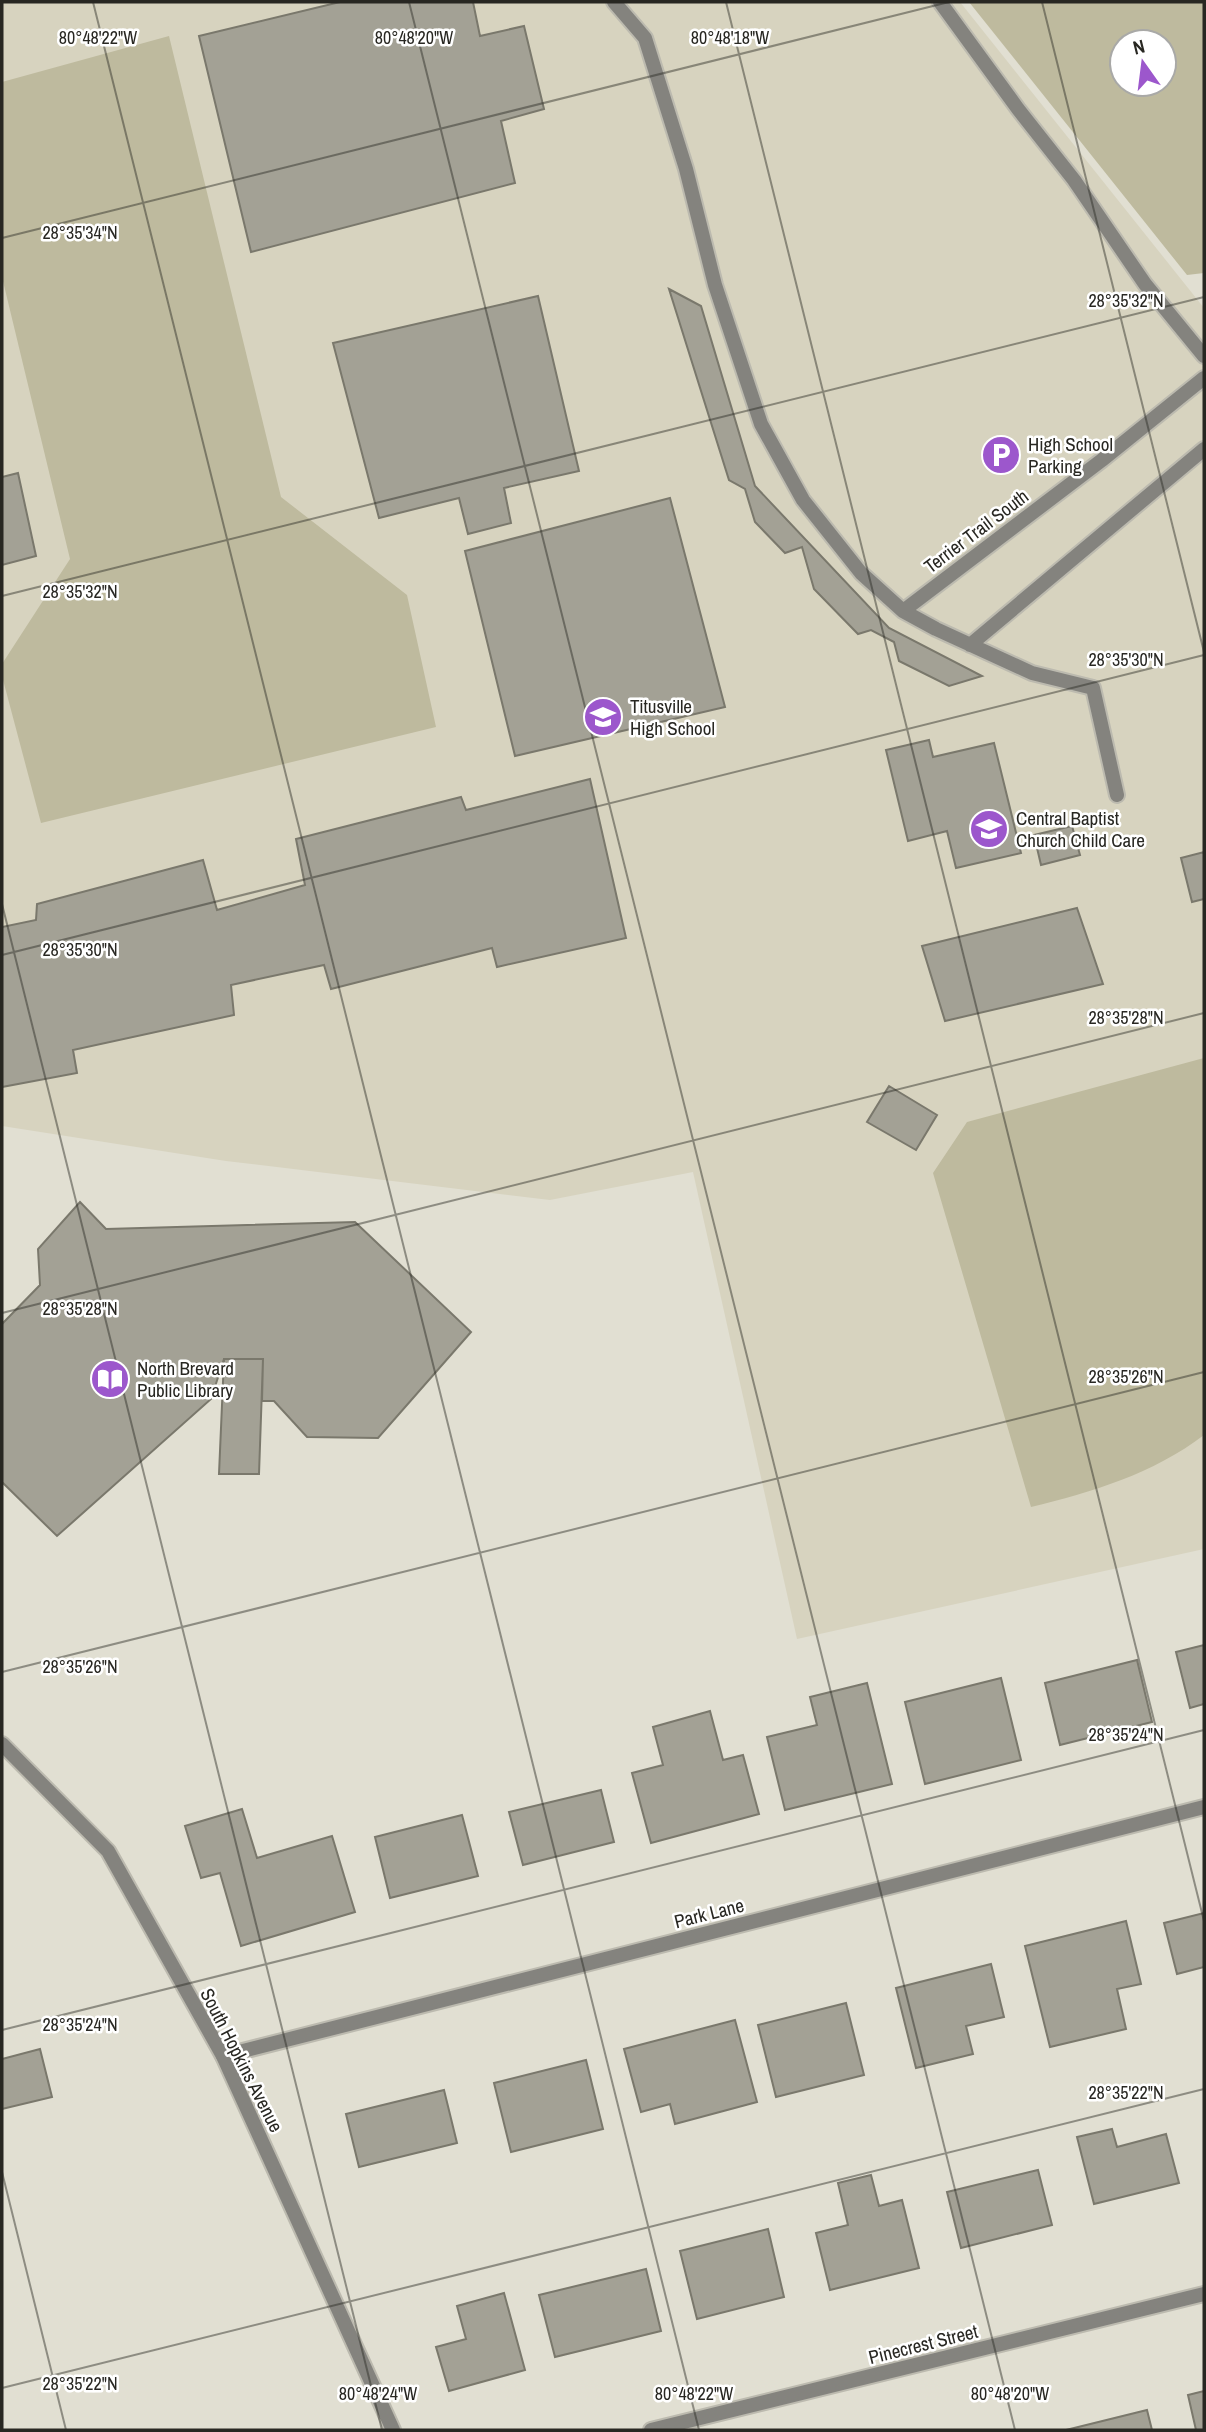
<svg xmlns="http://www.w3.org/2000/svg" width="1206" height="2432" font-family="'Archivo Narrow',sans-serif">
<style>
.built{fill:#d7d3bf}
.green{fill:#beba9e;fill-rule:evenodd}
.building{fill:#a3a195;stroke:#7a786c;stroke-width:2}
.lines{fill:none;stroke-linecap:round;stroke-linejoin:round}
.service-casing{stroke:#bcbaaf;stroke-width:18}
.minor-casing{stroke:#bcbaaf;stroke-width:18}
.tertiary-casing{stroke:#bcbaaf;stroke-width:18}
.service{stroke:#84837e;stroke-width:14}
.minor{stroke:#84837e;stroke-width:14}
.tertiary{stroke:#84837e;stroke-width:14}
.ticks{fill:none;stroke:#282722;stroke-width:2;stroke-opacity:0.45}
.labels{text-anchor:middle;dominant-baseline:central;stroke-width:5;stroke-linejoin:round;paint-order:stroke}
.poi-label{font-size:19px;fill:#282722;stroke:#fff;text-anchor:start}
.street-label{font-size:19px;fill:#282722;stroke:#fff}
.ticks-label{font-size:18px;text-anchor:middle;fill:#282722;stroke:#fff;stroke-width:5;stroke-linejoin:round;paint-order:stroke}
</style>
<rect width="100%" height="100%" fill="#e1dfd2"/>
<path class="built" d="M2 2H960L1204 308V1549L797 1639 693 1172 550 1200 226 1161 2 1126Z"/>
<path class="green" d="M969 2H1204V273L1187 275ZM1122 42H1164V84H1122Z
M169 36 281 497 407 595 436 727 41 823 2 676V664L70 559 2 277V82Z
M1204 1058V1435C1153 1474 1092 1492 1031 1507L933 1173 967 1122Z"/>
<path class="building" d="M340 2H473L480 36 524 26 544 109 501 121 515 183 251 252 199 36Z
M669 289 701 306 755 486 889 628 982 676 949 686 899 661 894 642 871 630 858 634 814 589 802 547 785 553 755 522 745 489 729 480Z
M538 296 579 471 504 488 511 523 468 534 459 498 379 518 333 343Z
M18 473 36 556 2 565V477Z
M670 498 725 707 515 756 465 551Z
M929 740 933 757 994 743 1021 853 956 868 947 831 908 841 886 750Z
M590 779 626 938 497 967 492 948 331 989 324 965 231 985 234 1015 73 1050 77 1073 2 1087V927L36 920 37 904 203 860 217 910 305 885 296 839 461 797 466 810Z
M1072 826 1080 855 1041 865 1034 835Z
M1204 852V899L1192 902 1181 858Z
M1077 908 1103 984 945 1021 922 946Z
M889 1086 937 1115 916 1150 867 1122Z
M80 1202 106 1229 355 1222 471 1332 378 1438 307 1437 274 1401H262L263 1359H224L211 1399 57 1536 2 1482V1324L40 1285 38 1249Z
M224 1359H263L259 1474H219Z
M1204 1645V1704L1190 1708 1176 1652Z
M1137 1660 1152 1722 1060 1745 1045 1683Z
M1001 1678 1021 1760 925 1784 905 1702Z
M867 1683 892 1784 785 1810 767 1737 817 1725 810 1697Z
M710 1711 723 1760 743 1755 759 1814 651 1843 632 1773 663 1765 653 1727Z
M601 1790 614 1842 523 1865 509 1812Z
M242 1809 257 1858 332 1836 355 1912 241 1946 220 1873 201 1878 185 1826Z
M462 1815 478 1876 390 1898 375 1837Z
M1204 1913V1967L1177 1974 1164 1923Z
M1126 1921 1141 1984 1117 1989 1126 2029 1050 2047 1025 1946Z
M991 1964 1004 2017 966 2026 973 2054 916 2068 896 1988Z
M846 2003 864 2075 776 2097 758 2025Z
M735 2020 757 2102 675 2124 670 2104 641 2112 624 2049Z
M40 2049 52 2097 2 2109V2059Z
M586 2060 603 2129 511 2152 494 2083Z
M444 2090 457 2143 359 2167 346 2114Z
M1112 2129 1117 2147 1166 2134 1179 2183 1094 2204 1077 2137Z
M1038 2170 1052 2225 961 2248 947 2192Z
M871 2175 879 2206 902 2200 919 2268 830 2290 816 2233 848 2225 838 2183Z
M768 2229 784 2297 697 2319 680 2251Z
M646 2269 661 2331 555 2357 539 2295Z
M504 2293 525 2370 449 2391 436 2347 466 2339 457 2306Z
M1204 2391V2430H1196L1188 2395Z
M1147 2410 1152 2430H1066Z"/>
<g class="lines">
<defs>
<path id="service" d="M614 2 645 38 686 169 715 285 761 424 803 500 861 573 903 611 936 629 1032 673 1093 688 1117 795
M940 2 1018 109 1074 180 1145 284 1204 356
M903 611 1102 460 1204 378
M970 645 1204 449"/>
<path id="minor" d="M223 2056 1204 1807
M651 2430 1204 2294"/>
<path id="tertiary" d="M2 1744 108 1851 223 2056 393 2430"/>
</defs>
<use href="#service" class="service-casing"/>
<use href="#minor" class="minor-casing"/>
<use href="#tertiary" class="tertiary-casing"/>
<use href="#service" class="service"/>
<use href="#minor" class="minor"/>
<use href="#tertiary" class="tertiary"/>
</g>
<path class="ticks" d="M93 2 699 2430M409 2 1015 2430M726 2 1204 1921M1042 2 1204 652M2 238 949 2M2 596 1204 297M2 904 382 2430M2 955 1204 655M2 1313 1204 1013M2 1672 1204 1372M2 2030 1204 1730M2 2172 66 2430M2 2388 1204 2089"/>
<defs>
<symbol id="parking-disc" viewBox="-11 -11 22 22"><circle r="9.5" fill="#9c57cc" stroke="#fff"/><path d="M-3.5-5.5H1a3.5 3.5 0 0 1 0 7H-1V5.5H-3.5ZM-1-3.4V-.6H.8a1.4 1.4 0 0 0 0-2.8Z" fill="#fff"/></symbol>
<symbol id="school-disc" viewBox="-11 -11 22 22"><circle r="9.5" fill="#9c57cc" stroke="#fff"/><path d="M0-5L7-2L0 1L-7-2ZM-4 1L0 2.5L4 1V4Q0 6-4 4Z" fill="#fff"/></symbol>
<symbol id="library-disc" viewBox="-11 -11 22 22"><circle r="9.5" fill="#9c57cc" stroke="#fff"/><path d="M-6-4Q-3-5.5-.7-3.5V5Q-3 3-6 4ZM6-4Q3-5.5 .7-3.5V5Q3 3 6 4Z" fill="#fff"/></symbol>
</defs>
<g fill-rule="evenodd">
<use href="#parking-disc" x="979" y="433" width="44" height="44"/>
<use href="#school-disc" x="581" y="695" width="44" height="44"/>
<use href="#school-disc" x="967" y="807" width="44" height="44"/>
<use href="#library-disc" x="88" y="1357" width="44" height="44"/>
</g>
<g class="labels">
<g class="poi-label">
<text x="1028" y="444">High School<tspan x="1028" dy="22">Parking</tspan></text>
<text x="630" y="706">Titusville<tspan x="630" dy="22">High School</tspan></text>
<text x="1016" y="818">Central Baptist<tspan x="1016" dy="22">Church Child Care</tspan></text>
<text x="137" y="1368">North Brevard<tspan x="137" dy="22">Public Library</tspan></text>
</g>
<g class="street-label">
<text transform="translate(976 531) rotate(-37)">Terrier Trail South</text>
<text transform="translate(709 1913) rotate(-14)">Park Lane</text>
<text transform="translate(242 2060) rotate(63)">South Hopkins Avenue</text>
<text transform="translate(923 2344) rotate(-14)">Pinecrest Street</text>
</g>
</g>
<g class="ticks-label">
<text x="98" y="44">80°48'22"W</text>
<text x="414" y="44">80°48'20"W</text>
<text x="730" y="44">80°48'18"W</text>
<text x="80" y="239">28°35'34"N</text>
<text x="1126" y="307">28°35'32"N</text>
<text x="80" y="598">28°35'32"N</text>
<text x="1126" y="666">28°35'30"N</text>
<text x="80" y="956">28°35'30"N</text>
<text x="1126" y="1024">28°35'28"N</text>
<text x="80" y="1315">28°35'28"N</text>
<text x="1126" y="1383">28°35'26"N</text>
<text x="80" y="1673">28°35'26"N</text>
<text x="1126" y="1741">28°35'24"N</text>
<text x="80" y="2031">28°35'24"N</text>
<text x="1126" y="2099">28°35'22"N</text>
<text x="80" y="2390">28°35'22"N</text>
<text x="378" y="2400">80°48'24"W</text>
<text x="694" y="2400">80°48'22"W</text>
<text x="1010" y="2400">80°48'20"W</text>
</g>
<rect width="1206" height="2432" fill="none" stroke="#282722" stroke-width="7"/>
<g transform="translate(1143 63) rotate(346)"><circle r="33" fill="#ffffff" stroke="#a9a9a7" stroke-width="2"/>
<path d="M0-5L12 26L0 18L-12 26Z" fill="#9c57cc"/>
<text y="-10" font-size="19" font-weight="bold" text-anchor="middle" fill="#282722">N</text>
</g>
</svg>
